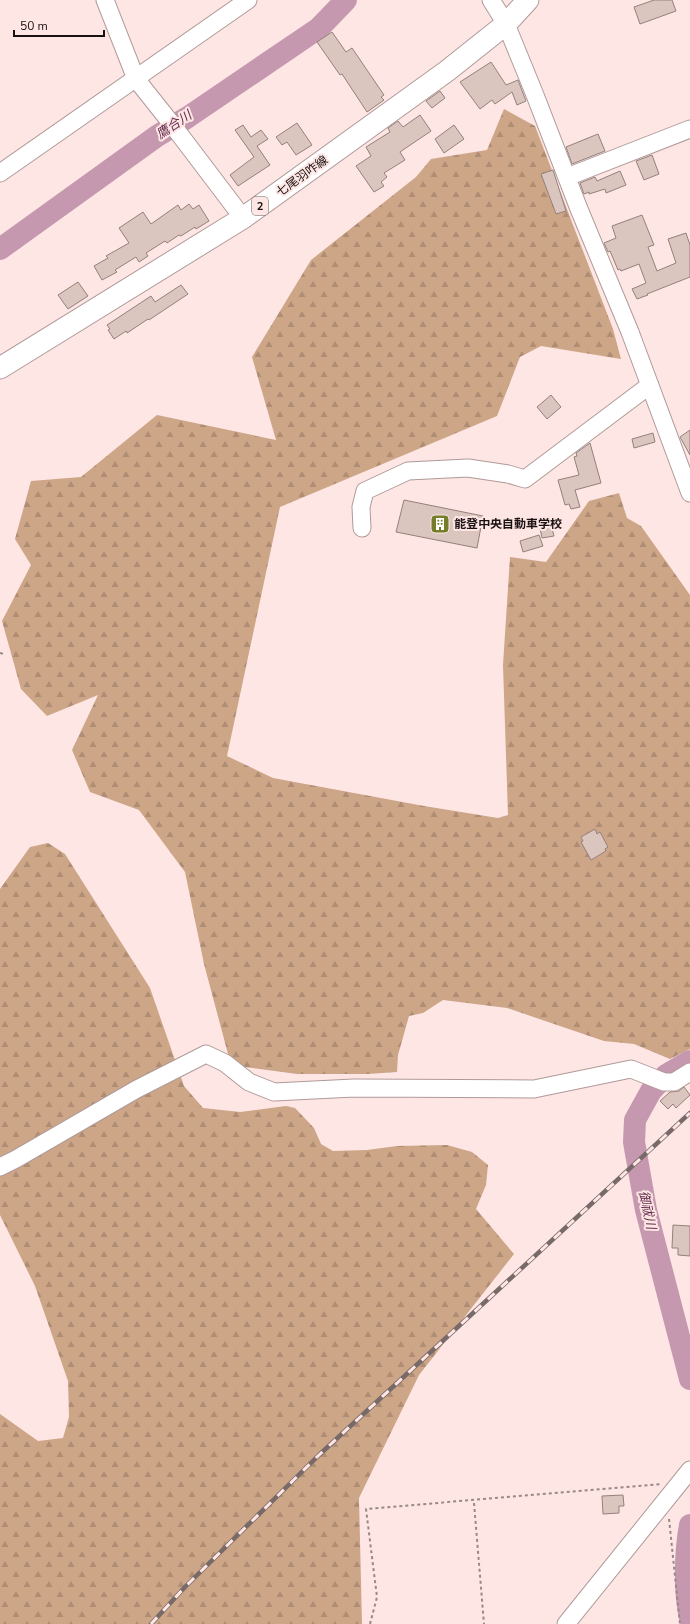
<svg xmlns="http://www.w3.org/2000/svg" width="690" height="1624" font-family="'Nunito Sans','Noto Sans JP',sans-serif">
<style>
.forest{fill:url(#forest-firs)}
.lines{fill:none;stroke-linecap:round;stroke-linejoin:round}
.river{stroke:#c598b0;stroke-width:22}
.building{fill:#dbc6bf;stroke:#94817a}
.minor-casing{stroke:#b09a99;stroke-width:19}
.major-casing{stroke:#b09a99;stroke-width:23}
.path{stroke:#988887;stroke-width:2;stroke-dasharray:3 3;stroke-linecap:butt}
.minor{stroke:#fff;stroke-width:17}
.major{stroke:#fff;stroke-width:21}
.rail-casing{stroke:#786a69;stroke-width:4.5}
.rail{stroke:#fde6e4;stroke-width:3;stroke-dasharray:9;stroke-linecap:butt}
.labels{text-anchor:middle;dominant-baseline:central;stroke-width:4;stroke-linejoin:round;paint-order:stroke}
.shield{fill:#fde6e4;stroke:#5e5251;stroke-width:1}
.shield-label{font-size:11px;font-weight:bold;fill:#1a1212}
.street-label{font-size:12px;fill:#1a1212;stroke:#fde6e4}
.poi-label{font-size:12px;font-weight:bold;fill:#1a1212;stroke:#fde6e4;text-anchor:start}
.water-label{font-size:13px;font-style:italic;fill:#632a4c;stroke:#fde6e4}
</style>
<defs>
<pattern id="forest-firs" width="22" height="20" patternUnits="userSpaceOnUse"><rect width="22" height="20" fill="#cda587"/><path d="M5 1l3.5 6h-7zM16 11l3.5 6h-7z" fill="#af8d74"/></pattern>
</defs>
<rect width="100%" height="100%" fill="#fde6e4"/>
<path class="forest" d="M504 109 535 126 613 329 621 359 541 346 520 357 497 416 280 507 227 756 273 778 424 806 498 818 508 815 503 665 510 557 546 562 589 501 619 493 627 518 641 526 690 595V1049L670 1059 634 1044 604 1041 507 1008 443 1000 423 1013 409 1016 398 1055 397 1072 368 1074H297L231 1065 204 964 185 872 139 810 90 792 72 750 98 695 47 716 21 689 2 621 31 565 15 539 31 481 81 477 157 415 276 440 252 357 311 260 416 177 431 159 487 150Z
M48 843 65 854 150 988 184 1086 203 1108 240 1112 286 1106 295 1108 314 1128 321 1144 333 1151 367 1150 397 1146 447 1145 472 1152 488 1165 486 1185 476 1209 514 1254 419 1375 359 1498 362 1624H0V1414L38 1441 63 1438 69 1417 68 1381 35 1286 0 1215V889L30 847Z"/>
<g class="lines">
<path class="river" d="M0 249 157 136 188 117 319 28 346 0
M690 1061 666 1075 651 1091 635 1120 634 1142 646 1210 690 1379
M690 1525C685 1552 684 1591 690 1618"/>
</g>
<path class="building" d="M654 0H672L676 11 640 24 634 7Z
M332 32 346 52 352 48 384 95 381 97 384 100 367 112 342 74 340 75 317 42Z
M491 62 506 85 518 80 526 101 517 105 512 92 495 104 492 100 480 109 460 82Z
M440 91 445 98 432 108 426 101Z
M420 115 431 131 400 152 405 160 384 173 387 177 381 182 384 186 374 192 356 166 371 156 366 147 390 132 388 128 398 121 403 127Z
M297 123 312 145 296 155 287 142 282 145 276 137Z
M243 125 251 137 261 130 268 139 257 146 270 165 238 186 230 175 254 157 235 130Z
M454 125 464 139 444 153 435 139Z
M598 134 605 151 572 164 566 147Z
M652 155 659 174 644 180 636 161Z
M553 170 566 211 556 214 541 174Z
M620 171 626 185 606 193 605 189 589 194V192L584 194 580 183 595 177 597 181Z
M189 204 193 209 199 205 209 221 196 229 195 227 181 236 179 235 167 243 165 241 146 253 148 256 139 262 136 257 115 270 117 272 102 280 94 266 108 258 106 256 129 243 119 228 143 212 151 224 178 205 181 210Z
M642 215 654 245 648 247 657 271 676 263 668 239 686 233 690 245V277L647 294 648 295 637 299 632 289 646 283 639 264 621 271 620 269 618 270 610 251 608 252 604 243 616 238 612 226Z
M78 282 88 296 68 309 58 295Z
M181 285 188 294 149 320 148 319 127 333 126 331 114 339 108 330 110 329 107 325 151 296 155 302Z
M551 395 561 407 547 419 537 407Z
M690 430V455L680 437Z
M653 433 655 442 634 448 632 439Z
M590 443 601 483 575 490 580 507 571 509 569 504 565 505 558 480 579 475 574 457 577 456 576 453Z
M404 500 483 516 477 548 396 532Z
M549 517 554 536 542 538 538 519Z
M539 535 543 546 523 552 520 541Z
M595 829 597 834 600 832 608 847 605 849 606 851 591 860 581 842 583 841 581 837Z
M684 1087 690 1095 676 1108 673 1104 668 1109 660 1101 670 1092 679 1091Z
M673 1225 690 1226V1256L678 1255V1248H672Z
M623 1495 624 1506H619V1513L603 1514 602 1496Z"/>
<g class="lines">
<defs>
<path id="minor" d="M105 0 136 79 171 123 243 218
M491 0 506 24 535 95 579 209 630 332 690 493
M0 173 248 0
M567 177 690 129
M362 528 361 507 365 491 408 471 468 468 508 474 525 479 650 385
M0 1167 16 1159 137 1089 206 1054 225 1063 249 1082 274 1092 354 1088 534 1089 631 1069 664 1082H674L690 1072
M566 1624 690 1470"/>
<path id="major" d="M0 368 243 218 447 71 506 24 528 0"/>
</defs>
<use href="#minor" class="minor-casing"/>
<use href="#major" class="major-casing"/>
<path class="path" d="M0 653 4 654
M474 1503 484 1624
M669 1519 680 1624
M370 1624 377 1597 366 1509 661 1484"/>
<use href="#minor" class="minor"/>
<use href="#major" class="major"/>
<defs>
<path id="rail" d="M151 1624 185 1587 319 1455 690 1113"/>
</defs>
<use href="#rail" class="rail-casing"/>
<use href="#rail" class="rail"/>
</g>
<defs>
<symbol id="building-square" viewBox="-11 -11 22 22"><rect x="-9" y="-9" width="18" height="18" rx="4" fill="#757d28" stroke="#fde6e4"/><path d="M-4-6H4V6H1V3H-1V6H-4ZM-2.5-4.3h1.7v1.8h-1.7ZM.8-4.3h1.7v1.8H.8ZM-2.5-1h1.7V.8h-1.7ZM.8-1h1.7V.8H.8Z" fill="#fff"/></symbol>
</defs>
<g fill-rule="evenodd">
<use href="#building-square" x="429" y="513" width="22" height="22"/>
</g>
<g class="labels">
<rect class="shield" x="252" y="197" width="16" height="18" rx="3"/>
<g class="shield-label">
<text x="260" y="206">2</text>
</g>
<g class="street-label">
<text transform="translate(302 176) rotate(-36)">七尾羽咋線</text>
</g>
<g class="poi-label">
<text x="454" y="524">能登中央自動車学校</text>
</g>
<g class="water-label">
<text transform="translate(174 125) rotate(-34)">鷹合川</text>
<text transform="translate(647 1210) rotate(78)">御祓川</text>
</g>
</g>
<path d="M14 30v6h90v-6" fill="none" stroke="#1a1212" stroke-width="2"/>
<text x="20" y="30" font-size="12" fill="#1a1212" stroke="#fde6e4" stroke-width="3" paint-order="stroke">50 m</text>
</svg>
